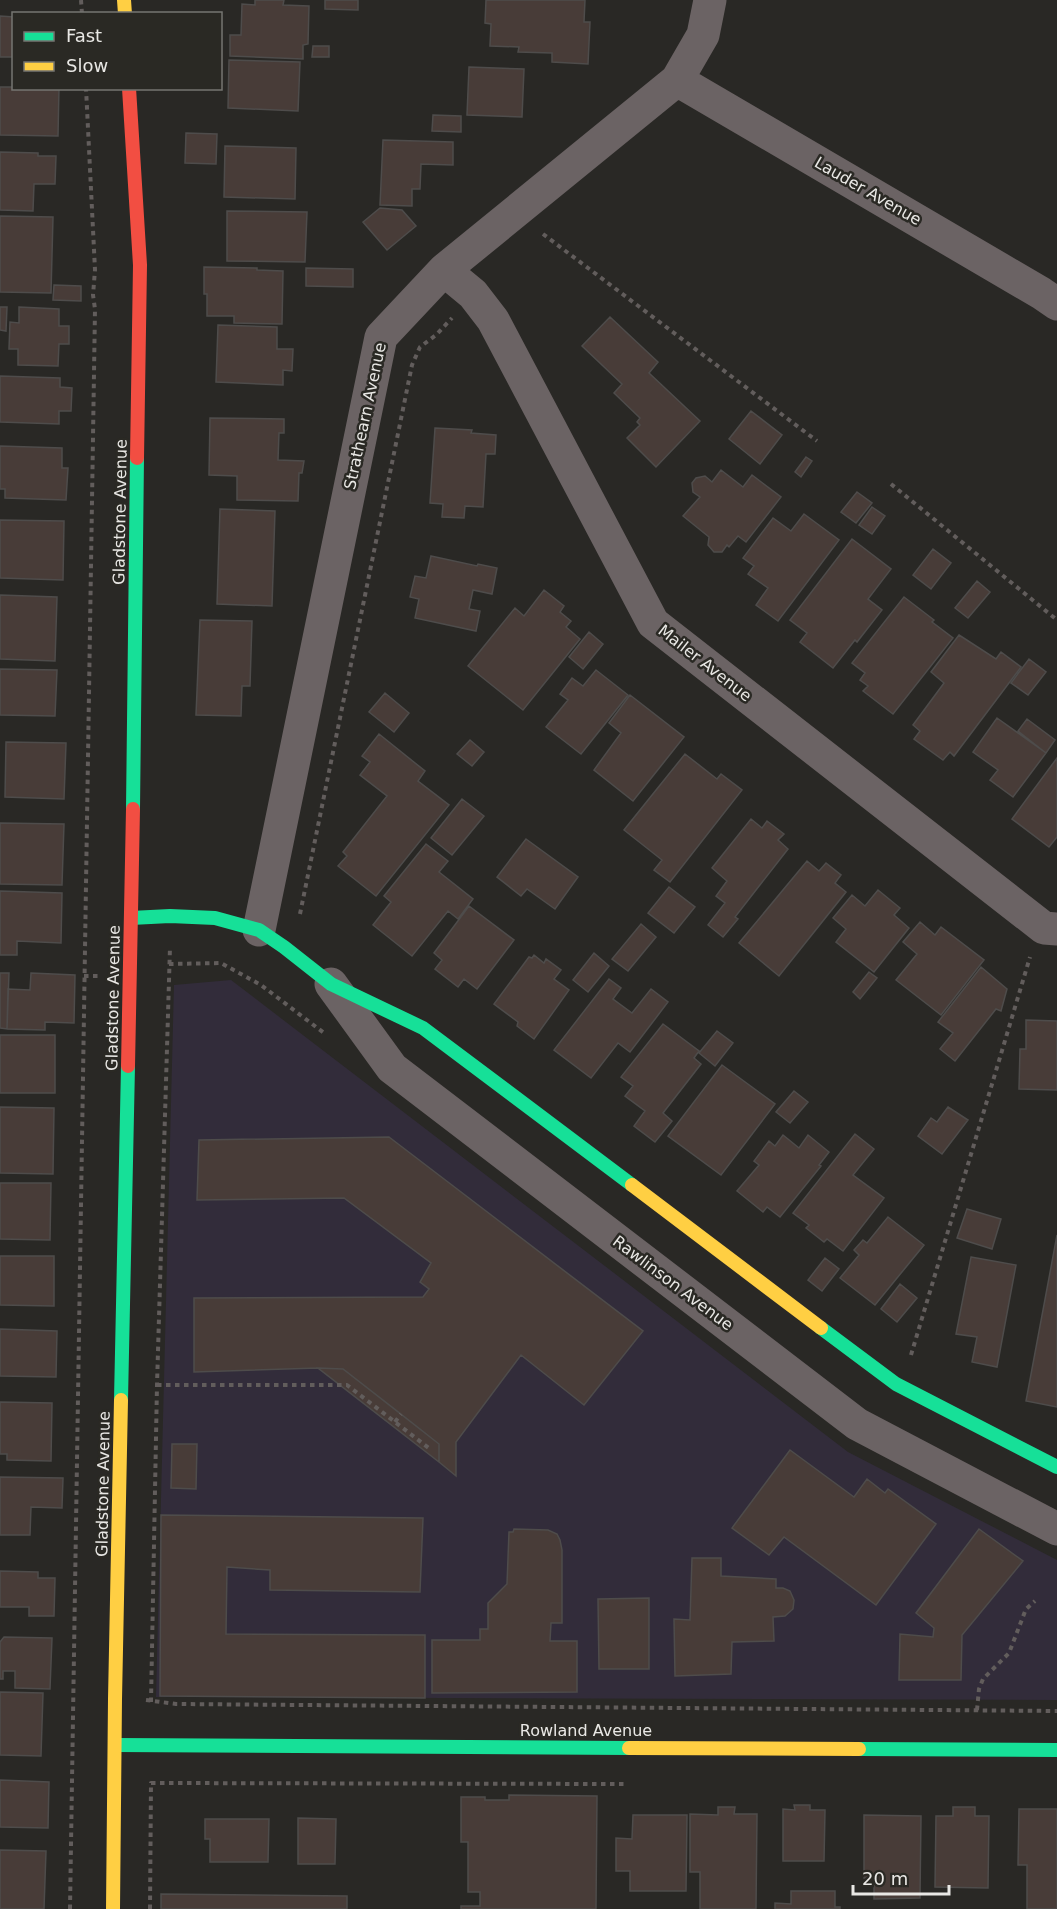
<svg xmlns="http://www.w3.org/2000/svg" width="1057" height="1909" font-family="'DejaVu Sans',sans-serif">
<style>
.education{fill:#322c3a}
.building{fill:#483c38;stroke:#4e4c4b;stroke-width:1.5}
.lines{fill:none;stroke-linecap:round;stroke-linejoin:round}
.path{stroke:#625d5c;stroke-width:4;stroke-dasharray:4.5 4.5;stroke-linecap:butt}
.street{stroke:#6b6364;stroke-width:33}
.fast{stroke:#16e098;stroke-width:14}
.slow{stroke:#ffcf43;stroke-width:14}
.jam{stroke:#f24e42;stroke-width:14}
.labels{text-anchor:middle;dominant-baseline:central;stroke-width:5;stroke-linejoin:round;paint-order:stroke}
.street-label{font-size:16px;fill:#e9e8e5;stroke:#2a2924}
</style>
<rect width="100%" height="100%" fill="#292825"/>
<path class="education" d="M231 980 848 1452 1057 1560V1700L156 1697 174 985Z"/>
<path class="building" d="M255 0H284L283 5 309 6 308 44 303 45V59L230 56V35H241L242 4 255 5Z
M325 0H358V10L325 9Z
M486 0H585L584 22H590L588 64 552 62V53L518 52 519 47 490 46 491 24 485 23Z
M0 16 14 17V57H0Z
M313 46H329V57H312Z
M229 60 300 62 298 111 228 108Z
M469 67 524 69 522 117 467 115Z
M0 87H14V88H59L58 136 0 135Z
M433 115 461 116V132L432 131Z
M186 133 217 134 216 164 185 163Z
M383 140 453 142V165L421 164 420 189H412V206L380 205Z
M225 146 296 148 295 199 224 197Z
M0 152 38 153V156H56L55 184H34L33 211 0 210Z
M380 208 402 210 416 226 387 250 363 222Z
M227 211 307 212 305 262 227 261Z
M0 216 53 217 51 293 0 292Z
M204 267 257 268V270L283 271 282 324 234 323V316H207V294H204Z
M306 268 353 269V287L306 286Z
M54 285 81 286V301L53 300Z
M0 307H7L6 331 0 330Z
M19 307 59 309V326H69V344H59L58 366 18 365V349H9L10 322 19 323Z
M610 317 658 362 649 373 700 421 656 467 627 438 640 425 637 422 640 418 614 393 622 384 582 346Z
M218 325 277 327V349H293L292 371 283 370V385L216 382Z
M0 376 60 378V387L72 388 71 411H59V424L0 422Z
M751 411 782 435 760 464 729 439Z
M210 418 284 419V433H279L278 460 304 461 302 473H299L298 501 237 500V476L209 475Z
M435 428 472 430 471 433 496 435 495 454H486L483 507 465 506 464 518 442 517 443 504 430 503Z
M0 446 62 448V468H68L66 500 5 498V489H0Z
M806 457 812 461 801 477 795 472Z
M721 470 743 487 752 475 781 497 746 542 738 536 729 547 727 545 722 552H714L708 545 709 537 683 516 700 497 693 492 692 483 696 478 705 476 712 482Z
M857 492 872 503 856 523 841 512Z
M872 507 885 516 872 534 859 525Z
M220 509 275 511 272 606 217 604Z
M804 514 839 540 778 621 756 605 768 588 748 574 754 566 743 558 773 518 791 531Z
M0 520 64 521 63 580 0 578Z
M852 539 891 569 868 599 882 610 857 642 855 640 833 668 800 642 807 633 790 620Z
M933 549 951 563 931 589 913 575Z
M431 556 477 566 478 564 497 568 492 594 473 590 469 609 480 611 476 631 415 618 419 599 410 597 415 576 426 578Z
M977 581 990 592 968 618 955 608Z
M544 590 564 606 560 612 571 621 566 627 580 639 523 710 468 666 515 608 524 616Z
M0 595 57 597 55 661 0 659Z
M904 597 934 620 932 622 953 638 893 714 863 691 868 686 860 680 865 673 852 663Z
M200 620 252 621 250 686H242L241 716 196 715Z
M589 632 603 644 583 669 569 657Z
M959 635 996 659 1001 652 1021 667 954 756 950 752 943 760 914 739 920 731 913 725 944 683 931 672Z
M1029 659 1046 672 1028 695 1011 683Z
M0 669 57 670 55 716 0 715Z
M596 670 628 695 581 754 546 727 568 700 560 694 572 678 583 686Z
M385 693 409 713 394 732 369 712Z
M630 695 684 737 633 801 594 770 621 733 609 723Z
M997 718 1046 753 1013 797 990 780 998 770 973 752Z
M1027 719 1055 740 1046 753 1018 731Z
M379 734 425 771 418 781 449 805 376 896 338 866 347 856 343 852 387 796 360 775 370 762 362 756Z
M470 740 484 752 472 766 457 754Z
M6 742 66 743 64 799 5 797Z
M685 754 717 779 721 774 742 790 670 882 654 870 662 860 624 830Z
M1057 758V837L1049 847 1012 819Z
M462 799 484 816 452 855 431 838Z
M751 819 762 828 767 821 784 834 778 840 788 849 735 917 738 919 723 937 708 925 725 903 716 896 727 881 712 868Z
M0 823 64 824 62 885 0 884Z
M526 839 578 877 555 909 527 889 521 896 497 877Z
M426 844 448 861 439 872 473 899 458 919 448 911 412 956 373 925 391 902 384 896Z
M807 861 819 871 826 863 841 875 835 883 846 892 779 976 739 943Z
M669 887 695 907 674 933 648 913Z
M878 890 900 908 894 915 909 928 874 972 836 942 846 929 833 918 852 895 865 906Z
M0 891 62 893 61 943 17 941V955H0Z
M469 906 514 940 477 989 464 979 458 987 435 969 442 960 434 953Z
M920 922 935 935 941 927 984 960 941 1015 896 980 917 954 903 942Z
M641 924 656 937 628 971 612 959Z
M594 953 609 966 588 992 573 980Z
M534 955 544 963 546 959 561 970 554 979 569 990 534 1039 517 1026 518 1022 494 1004 529 957 532 958Z
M981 967 1007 989 1001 1011 996 1009 955 1061 940 1049 953 1033 938 1022Z
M869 972 877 978 860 999 853 992Z
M0 973H9L7 1029 0 1028Z
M31 973 75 975 74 1023 45 1022V1030L7 1029 8 989 30 990Z
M609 979 621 988 613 999 632 1013 651 989 668 1002 630 1052 618 1043 591 1078 554 1050Z
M1026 1020 1057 1021V1090L1019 1089 1020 1049H1026Z
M663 1024 699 1051 694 1058 701 1064 663 1113 672 1121 655 1142 634 1126 645 1111 625 1096 633 1086 621 1077Z
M717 1031 733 1043 715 1066 699 1053Z
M0 1035H55V1093H0Z
M722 1065 775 1104 721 1175 668 1136Z
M794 1091 808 1102 790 1123 776 1112Z
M0 1107 54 1108 53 1174 0 1173Z
M948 1107 968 1120 942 1154 918 1136 931 1118 937 1122Z
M855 1134 874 1149 853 1175 884 1198 843 1251 827 1239 824 1242 806 1228 809 1225 793 1213Z
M783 1135 799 1148 808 1135 829 1152 819 1165 821 1166 780 1217 767 1207 763 1212 737 1191 759 1165 754 1161 769 1141 775 1146Z
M389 1137 643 1331 584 1405 521 1355 456 1442V1476L439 1462V1444L343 1369 318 1368 194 1372V1298L423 1297 429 1289 420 1282 431 1263 344 1198 197 1200 199 1140Z
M0 1183H51L50 1240 0 1239Z
M967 1209 1001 1219 992 1249 957 1238Z
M888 1217 924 1245 875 1305 840 1278 859 1255 854 1250 863 1240 867 1243Z
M1057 1235V1407L1026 1401Z
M0 1256H54V1306L0 1305Z
M971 1257 1016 1265 997 1367 972 1362 977 1337 956 1334Z
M825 1258 839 1269 822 1291 808 1280Z
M900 1284 917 1298 897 1322 881 1309Z
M0 1329 57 1331 56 1377 0 1376Z
M318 1368 343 1369 401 1414 439 1444V1462Z
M0 1402 52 1403 51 1461 7 1460V1454H0Z
M172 1444H197L196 1489 171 1488Z
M790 1450 854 1497 867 1479 885 1493 888 1489 936 1524 876 1605 784 1537 769 1555 732 1528Z
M0 1477 63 1478 62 1508 31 1507 30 1535H0Z
M161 1515 423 1518 420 1592 270 1590V1570L227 1567 226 1634 425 1635V1698L160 1696Z
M514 1529 548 1530 557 1534 560 1540 562 1550V1623H551L550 1641H577V1692L432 1693V1640H480V1629H488V1603L507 1584 509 1532H513Z
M979 1529 1023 1561 962 1635 961 1680H899L900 1634 933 1637 934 1628 916 1613Z
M692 1558H721V1576L776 1579V1588H783L790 1591 794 1600 793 1609 785 1616 773 1617 774 1641 732 1642 731 1674 675 1676 674 1619 690 1620Z
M0 1571 38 1572V1578H55L54 1616H29V1607H0Z
M649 1598V1669H599L598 1599Z
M4 1637 52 1638 50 1689 15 1688V1671H3V1679H0V1642Z
M0 1692 43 1693 41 1756 0 1755Z
M0 1780 49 1782 48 1828 0 1827Z
M509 1795 597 1796 596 1909H461V1906H480V1892H468V1842H461V1797H485V1800H509Z
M794 1805H810V1810H825L824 1861H783V1809L795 1810Z
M718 1807H735L734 1814H757L756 1909H700V1872H690V1814L718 1815Z
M953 1807H975V1816H989L988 1888 935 1887 936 1816H953Z
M1019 1809H1057V1909H1027V1865H1018Z
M633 1815H687L686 1891H630V1871H616V1838L632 1839Z
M864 1815 921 1816 920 1898 874 1899V1878H864Z
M298 1818 336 1819 335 1864H298Z
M205 1819H269L268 1862H210V1839H205Z
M0 1850 46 1851 44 1909H0Z
M791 1891H835V1907H840V1909H775V1903L791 1904Z
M161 1894 347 1896V1909H161Z"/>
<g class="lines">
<path class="path" d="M81 0 82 14
M543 234 817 441
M891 484 1057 620
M300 914 412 365 420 347 436 335 452 318
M169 964 221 963 261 985 324 1033
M84 976H98
M911 1355 1030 957
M157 1385H347L430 1449
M395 1422 401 1414
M146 1700 176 1704 1057 1711
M151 1702 157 1385 170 947
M977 1710 979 1689 983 1679 1009 1653 1026 1609 1035 1601
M70 1909 95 309 93 295 95 270 86 88
M150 1909 151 1783 624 1784"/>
<path class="street" d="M677 80 1041 293 1057 304
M444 270 473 294 493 320 653 623 1044 928 1057 929
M259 930 381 337 444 270 677 80 703 35 710 0
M331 984 392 1068 857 1424 1057 1529"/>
<path class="fast" d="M133 809 137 458
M131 918 170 916 215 918 259 930 284 947 331 984 423 1028 632 1185
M821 1328 896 1384 1057 1467
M121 1400 128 1066
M115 1745 629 1748
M859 1749 1057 1750"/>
<path class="slow" d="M124 0 125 14
M632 1185 821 1328
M629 1748 859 1749
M113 1909 115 1699 121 1400"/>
<path class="jam" d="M129 88 140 265 137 458
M128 1066 133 809"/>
</g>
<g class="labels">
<g class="street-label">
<text transform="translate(868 191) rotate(30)">Lauder Avenue</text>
<text transform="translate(365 416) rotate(-78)">Strathearn Avenue</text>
<text transform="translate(120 512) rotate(-89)">Gladstone Avenue</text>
<text transform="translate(705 663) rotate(38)">Mailer Avenue</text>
<text transform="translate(113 998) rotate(-89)">Gladstone Avenue</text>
<text transform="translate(673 1283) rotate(37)">Rawlinson Avenue</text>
<text transform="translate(103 1484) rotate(-89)">Gladstone Avenue</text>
<text x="586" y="1730">Rowland Avenue</text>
</g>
</g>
<rect x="12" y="12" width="210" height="78" fill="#2a2924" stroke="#767571" stroke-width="1.5"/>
<rect x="24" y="32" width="30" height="9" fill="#16e098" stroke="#767571" stroke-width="1.5"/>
<text x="66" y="42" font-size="18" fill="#e9e8e5">Fast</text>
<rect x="24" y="62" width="30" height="9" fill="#ffcf43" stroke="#767571" stroke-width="1.5"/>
<text x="66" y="72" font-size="18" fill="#e9e8e5">Slow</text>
<path d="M853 1885v9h96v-9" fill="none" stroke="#e9e8e5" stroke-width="3"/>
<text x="862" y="1885" font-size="18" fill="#e9e8e5" stroke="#2a2924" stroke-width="4.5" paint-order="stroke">20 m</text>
</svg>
